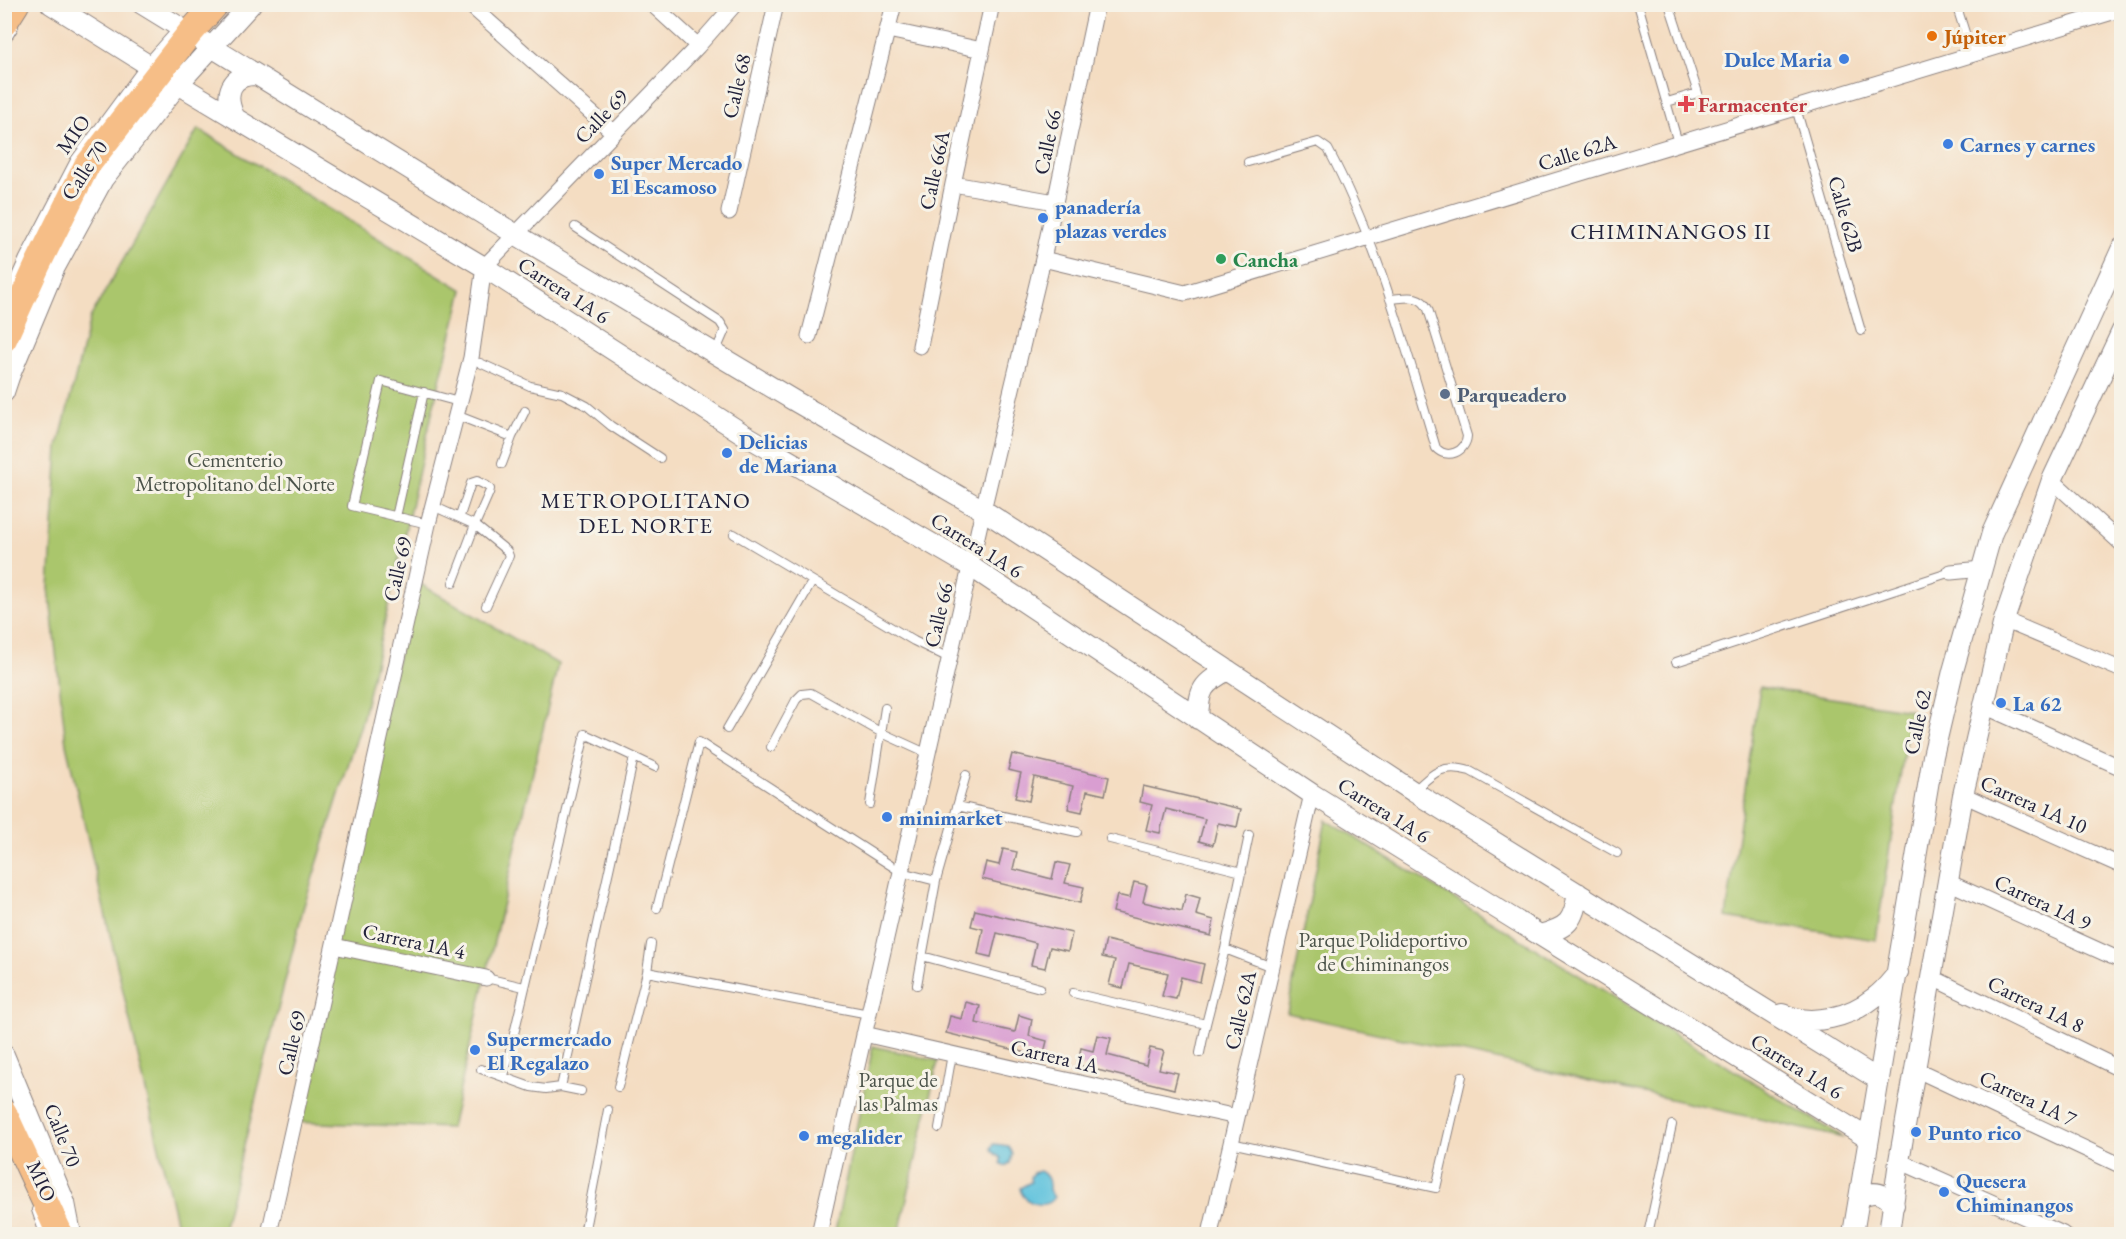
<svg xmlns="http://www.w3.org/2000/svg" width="2126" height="1239" font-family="'EB Garamond',serif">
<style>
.green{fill:#aac66c;stroke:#667454;stroke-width:1.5}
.water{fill:#5fc2dd;stroke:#40728c;stroke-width:1.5}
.building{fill:#d99ed1}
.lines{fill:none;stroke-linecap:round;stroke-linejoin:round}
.service-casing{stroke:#8b807e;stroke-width:10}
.minor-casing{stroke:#8b807e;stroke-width:17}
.tertiary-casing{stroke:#8b807e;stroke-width:22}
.trunk-casing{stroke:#8b807e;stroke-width:28}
.service{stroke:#fff;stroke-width:8}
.minor{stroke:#fff;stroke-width:15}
.tertiary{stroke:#fff;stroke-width:20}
.trunk{stroke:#f6be87;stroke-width:26}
.food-dot{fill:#e8710a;stroke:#f7f3e8;stroke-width:2}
.shop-dot{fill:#3f7fe0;stroke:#f7f3e8;stroke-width:2}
.health-dot{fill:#e0444e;stroke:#f7f3e8;stroke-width:2}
.leisure-dot{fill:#2e9e5b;stroke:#f7f3e8;stroke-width:2}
.service-dot{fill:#5c6f8a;stroke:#f7f3e8;stroke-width:2}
.labels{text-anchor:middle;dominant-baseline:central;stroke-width:6;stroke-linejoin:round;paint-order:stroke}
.food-label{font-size:21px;font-weight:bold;fill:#c56008;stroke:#f7f3e8;text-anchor:start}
.shop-label{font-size:21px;font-weight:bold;fill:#366cbe;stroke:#f7f3e8;text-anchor:start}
.street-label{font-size:21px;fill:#22223b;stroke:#f7f3e8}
.health-label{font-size:21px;font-weight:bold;fill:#be3a42;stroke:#f7f3e8;text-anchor:start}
.leisure-label{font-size:21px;font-weight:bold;fill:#27864d;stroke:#f7f3e8;text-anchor:start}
.service-label{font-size:21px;font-weight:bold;fill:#4e5e75;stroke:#f7f3e8;text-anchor:start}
.park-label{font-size:21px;fill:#4b534a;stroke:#f7f3e8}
.neighbourhood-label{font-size:22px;letter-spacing:1.5px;fill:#22223b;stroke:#f7f3e8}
</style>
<rect width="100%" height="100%" fill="#f7f3e8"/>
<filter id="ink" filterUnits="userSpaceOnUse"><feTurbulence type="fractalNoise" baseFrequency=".0167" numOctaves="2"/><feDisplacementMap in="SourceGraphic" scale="12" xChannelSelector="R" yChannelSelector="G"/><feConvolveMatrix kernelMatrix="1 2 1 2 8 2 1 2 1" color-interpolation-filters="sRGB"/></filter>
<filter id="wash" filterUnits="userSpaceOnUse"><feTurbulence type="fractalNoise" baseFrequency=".008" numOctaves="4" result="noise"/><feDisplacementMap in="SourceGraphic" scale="24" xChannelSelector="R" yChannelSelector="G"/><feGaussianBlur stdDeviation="1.35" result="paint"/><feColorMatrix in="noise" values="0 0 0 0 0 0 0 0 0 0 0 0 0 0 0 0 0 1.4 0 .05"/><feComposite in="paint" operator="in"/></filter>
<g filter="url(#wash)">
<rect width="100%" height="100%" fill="#f4ddc2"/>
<path class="green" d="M198 129 463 290 436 396 362 721 303 909 222 1234H179L66 744 49 588 58 447 90 318Z
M415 581 558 664 451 1128 294 1122Z
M1760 687 1910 710 1876 940 1726 917Z
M1326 820 1844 1138 1287 1013Z
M873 1046 938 1061 899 1234H845L835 1232Z"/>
<path class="water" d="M994 1144 1008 1146 1012 1154 1010 1163 1005 1166 1001 1163V1158L993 1152 991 1148Z
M1040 1171C1048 1175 1050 1181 1049 1190L1054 1197C1046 1211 1022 1203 1020 1188L1031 1182 1030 1177 1033 1173Z"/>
<g id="blocks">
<path class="building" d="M1012 754 1109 777 1105 795 1087 791 1082 812 1068 809 1073 786 1034 777 1029 801 1015 798 1021 773 1008 770Z
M1143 786 1241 809 1237 827 1218 823 1213 845 1199 841 1205 819 1166 809 1160 833 1146 830 1152 805 1140 802Z
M1003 849 1017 852 1013 869 1052 879 1056 862 1070 865 1065 883 1084 887 1080 903 982 879 986 862 999 865Z
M1134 882 1147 885 1143 902 1182 911 1186 894 1200 898 1196 915 1214 920 1211 936 1113 912 1117 895 1130 898Z
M975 910 1072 933 1068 951 1050 947 1045 968 1031 965 1036 943 997 933 991 957 978 954 983 929 971 926Z
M1106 940 1204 964 1200 982 1181 977 1176 999 1162 996 1168 973 1129 964 1123 988 1109 985 1115 960 1102 957Z
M966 1002 980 1006 976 1023 1015 1032 1019 1015 1032 1019 1029 1036 1047 1041 1043 1057 946 1033 950 1016 962 1019Z
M1097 1035 1111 1038 1107 1055 1146 1065 1150 1048 1164 1051 1159 1069 1178 1073 1174 1089 1077 1065 1081 1048 1093 1051Z"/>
</g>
</g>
<g filter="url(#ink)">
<use href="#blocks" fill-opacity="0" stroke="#8b807e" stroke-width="1.5"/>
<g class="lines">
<defs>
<path id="service" d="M1638 4 1678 143
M1956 4 1972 55
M4 43 14 27
M1667 102 1698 93 1669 4
M1796 108 1861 331
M1248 162 1318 142 1328 149C1378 243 1405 346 1436 448 1447 460 1466 452 1467 436L1428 309C1420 293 1406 298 1390 299
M575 227 720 322 725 330 715 353
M4 303 24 258 75 160 146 64 179 27
M480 363 530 386 562 393 587 406 611 426 660 458
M456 415 512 437
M502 464 512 437 525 411
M433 506 475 525 453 583
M460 516 471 483 477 481 487 486 490 489 489 493 475 525 507 551 509 556 486 606
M396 517 424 392
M428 524 352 506 381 381 459 402
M734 534 914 641 949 658
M1676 662 1951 572
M727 729 812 582
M771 747 796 700 802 694 811 693 882 733 928 754
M634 757 655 767
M1415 790C1434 772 1443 763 1470 771L1617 853
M870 804 885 708
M957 806 1077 832
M1110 839 1242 872
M657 908 699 742 901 872 936 881
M1225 949 1272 967
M922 956 1040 988
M647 972 869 1014
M486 978 524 987
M917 985 936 881 966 775
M1073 993 1206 1024 1225 949 1249 835
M1200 1053 1206 1024
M481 1069 531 1087 546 1089 561 1087 581 1091
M504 1076 585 734 634 757 561 1087
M618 1087 647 972 651 944
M939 1128 952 1054
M1231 1143 1436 1188 1462 1076
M36 1210 44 1234
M584 1234 608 1110
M1648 1234 1672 1125"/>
<path id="minor" d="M469 4 614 133
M652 4 698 46
M888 30 982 50
M953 184 1055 202
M729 212 776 4
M1043 259 1185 293 2122 9
M809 336 894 4
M920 346 953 184 992 4
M2052 480 2122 544
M1951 572 1982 569
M2004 620 2122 670
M1984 706 2122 768
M1963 795 2122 866
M1948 882 2122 961
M334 946 486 978
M1931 977 2122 1070
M864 1034 1052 1077 1237 1117
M1915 1069 2122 1166
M1899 1161 2063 1234
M269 1234 428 524 471 358 484 267 698 46 735 4
M819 1234 983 510 1043 259 1097 4
M1210 1234 1312 794"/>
<path id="tertiary" d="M51 4 193 93 484 267 745 435 970 566 1312 794 1869 1139
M142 4 515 234 793 400 983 510 1414 792 1879 1080
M234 116C224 94 230 74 257 75
M4 392 9 377 54 269 103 179 178 84 251 4
M1198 719C1199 689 1202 684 1228 670
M1540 935C1569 927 1573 922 1578 893
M1782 1014C1813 1027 1850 1017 1875 997 1884 991 1891 981 1898 973
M4 1055 65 1203 71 1234
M1860 1197C1874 1190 1884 1192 1894 1205
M1853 1234 1933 756 1953 671 1992 533 2122 248
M1889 1234 1899 1161 1963 795 2004 620 2052 480 2122 331"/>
<path id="trunk" d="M4 23 16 4
M4 339 38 264 86 167 190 33 216 4
M4 1113 60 1234"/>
</defs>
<use href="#service" class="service-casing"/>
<use href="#minor" class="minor-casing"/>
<use href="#tertiary" class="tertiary-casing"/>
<use href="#trunk" class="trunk-casing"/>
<use href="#service" class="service"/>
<use href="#minor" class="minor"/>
<use href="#tertiary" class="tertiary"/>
<use href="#trunk" class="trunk"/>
</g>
</g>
<circle class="food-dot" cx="1932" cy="36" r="6"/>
<g class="shop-dot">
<circle cx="1844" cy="59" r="6"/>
<circle cx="1948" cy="144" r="6"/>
<circle cx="599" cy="174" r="6"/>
<circle cx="1043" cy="218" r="6"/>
<circle cx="727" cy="453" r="6"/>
<circle cx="2001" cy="703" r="6"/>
<circle cx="887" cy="817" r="6"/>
<circle cx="475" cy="1050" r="6"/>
<circle cx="1916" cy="1132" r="6"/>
<circle cx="804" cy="1136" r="6"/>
<circle cx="1944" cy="1192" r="6"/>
</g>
<path class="health-dot" d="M1683 95h6v6h6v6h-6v6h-6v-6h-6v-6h6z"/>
<circle class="leisure-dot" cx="1221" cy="259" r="6"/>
<circle class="service-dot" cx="1445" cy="394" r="6"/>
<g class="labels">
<g class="food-label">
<text x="1944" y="36">Júpiter</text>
</g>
<g class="shop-label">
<text x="1832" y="59" text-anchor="end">Dulce Maria</text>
<text x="1960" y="144">Carnes y carnes</text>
<text x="611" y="162">Super Mercado<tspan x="611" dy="24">El Escamoso</tspan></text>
<text x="1055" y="206">panadería<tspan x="1055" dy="24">plazas verdes</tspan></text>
<text x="739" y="441">Delicias<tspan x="739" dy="24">de Mariana</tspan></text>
<text x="2013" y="703">La 62</text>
<text x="899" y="817">minimarket</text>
<text x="487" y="1038">Supermercado<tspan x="487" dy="24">El Regalazo</tspan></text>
<text x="1928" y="1132">Punto rico</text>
<text x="816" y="1136">megalider</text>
<text x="1956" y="1180">Quesera<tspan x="1956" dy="24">Chiminangos</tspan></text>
</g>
<g class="street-label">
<text transform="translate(736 86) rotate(-77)">Calle 68</text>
<text transform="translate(601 116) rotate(-46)">Calle 69</text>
<text transform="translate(73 134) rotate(-55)">MIO</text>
<text transform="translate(1047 142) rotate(-78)">Calle 66</text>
<text transform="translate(1577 152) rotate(-17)">Calle 62A</text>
<text transform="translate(84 170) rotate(-57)">Calle 70</text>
<text transform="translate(934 170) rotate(-78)">Calle 66A</text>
<text transform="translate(1846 214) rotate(74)">Calle 62B</text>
<text transform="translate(564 290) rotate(33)">Carrera 1A 6</text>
<text transform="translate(977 545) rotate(32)">Carrera 1A 6</text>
<text transform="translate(397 569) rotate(-77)">Calle 69</text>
<text transform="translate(938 615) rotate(-77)">Calle 66</text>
<text transform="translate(1917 722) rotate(-78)">Calle 62</text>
<text transform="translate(2034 804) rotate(24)">Carrera 1A 10</text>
<text transform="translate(1384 810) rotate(32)">Carrera 1A 6</text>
<text transform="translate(2043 902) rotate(25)">Carrera 1A 9</text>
<text transform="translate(414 941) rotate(12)">Carrera 1A 4</text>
<text transform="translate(2036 1004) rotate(26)">Carrera 1A 8</text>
<text transform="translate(1240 1010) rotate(-77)">Calle 62A</text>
<text transform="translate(291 1043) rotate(-77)">Calle 69</text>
<text transform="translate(1055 1056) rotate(13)">Carrera 1A</text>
<text transform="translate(1797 1066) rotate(32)">Carrera 1A 6</text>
<text transform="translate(2028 1098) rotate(25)">Carrera 1A 7</text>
<text transform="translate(63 1135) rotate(68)">Calle 70</text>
<text transform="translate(42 1181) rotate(65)">MIO</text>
</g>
<g class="health-label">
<text x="1698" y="104">Farmacenter</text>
</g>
<g class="leisure-label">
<text x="1233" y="259">Cancha</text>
</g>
<g class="service-label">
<text x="1457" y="394">Parqueadero</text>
</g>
<g class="park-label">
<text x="235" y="459">Cementerio<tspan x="235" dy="24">Metropolitano del Norte</tspan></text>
<text x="1383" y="939">Parque Polideportivo<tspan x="1383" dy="24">de Chiminangos</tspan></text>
<text x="898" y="1079">Parque de<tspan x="898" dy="24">las Palmas</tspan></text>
</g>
<g class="neighbourhood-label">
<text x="1671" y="231">CHIMINANGOS II</text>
<text x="646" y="500">METROPOLITANO<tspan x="646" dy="25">DEL NORTE</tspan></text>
</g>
</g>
<rect width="2126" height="1239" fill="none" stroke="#f7f3e8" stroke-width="24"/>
</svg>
